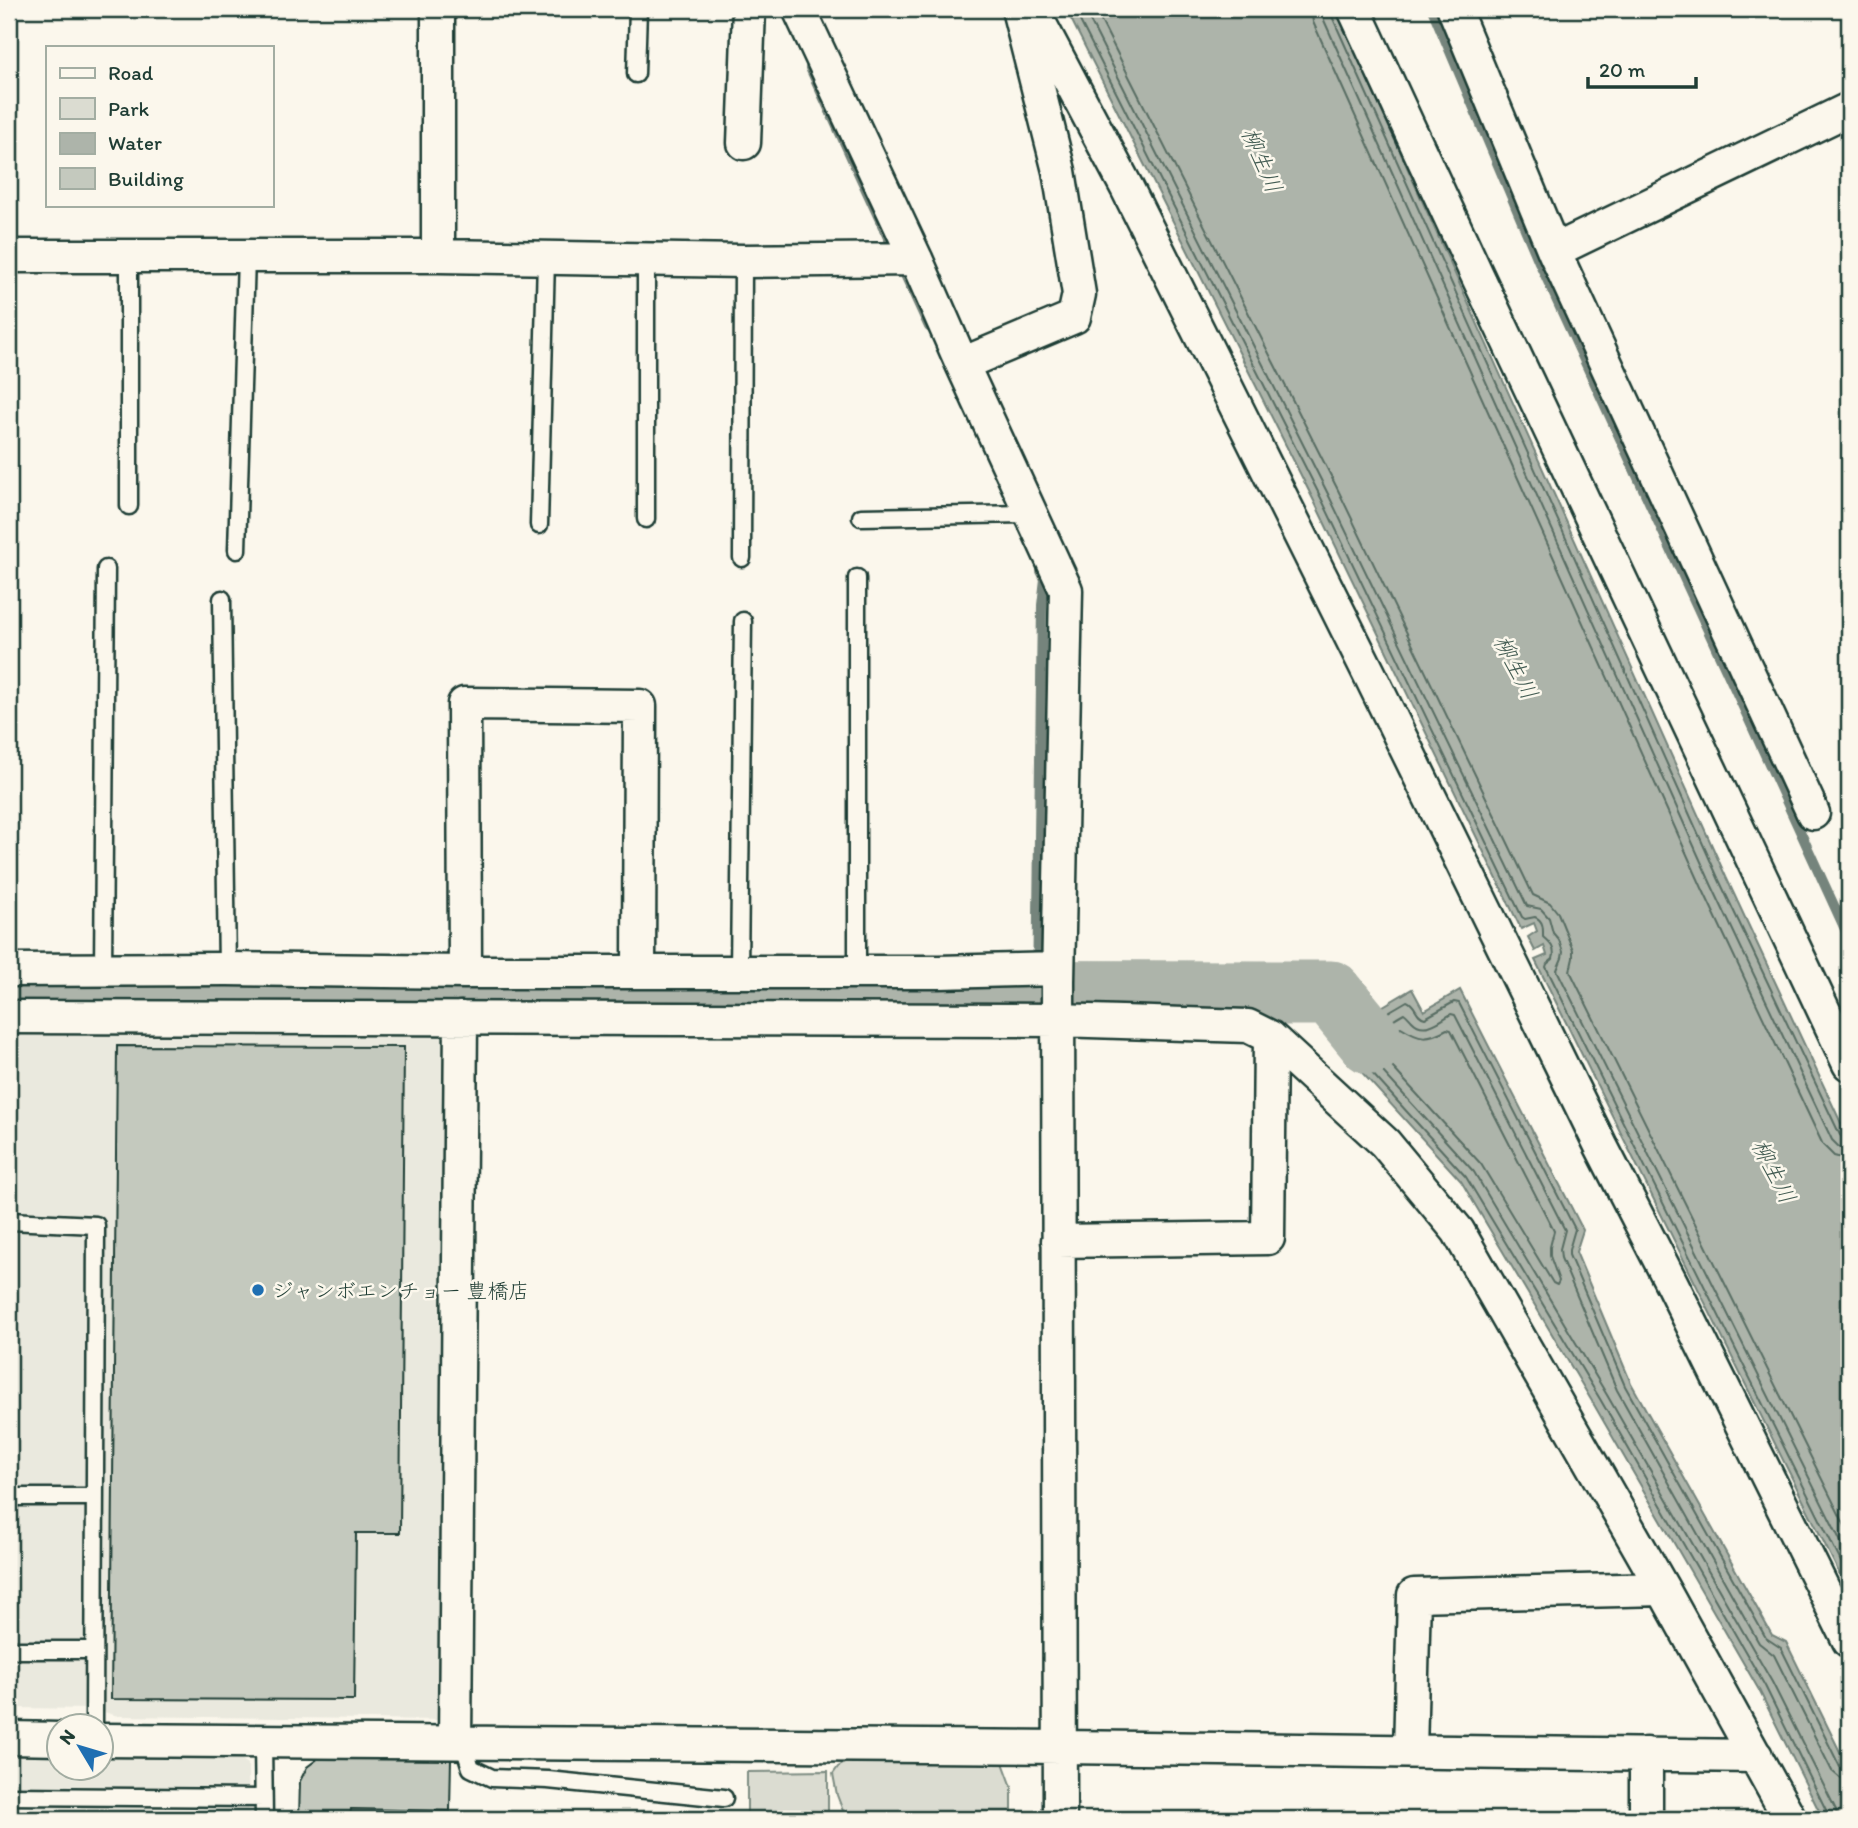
<svg xmlns="http://www.w3.org/2000/svg" width="1858" height="1828" font-family="Itim,'Klee One',sans-serif">
<style>
.built{fill:#eae9de}
.green{fill:#dbdcd1;stroke:#7d8c82;stroke-width:2}
.water{fill:#adb4aa;stroke:#74847b;stroke-width:2}
.lines{fill:none;stroke-linecap:round;stroke-linejoin:round}
.shore{stroke:#586d63;stroke-width:2}
.stream{stroke:#74847b;stroke-width:10}
.river{stroke:#adb4aa;stroke-width:65}
.building{fill:#c4c9be;stroke:#1f3d34;stroke-width:2}
.lane-casing{stroke:#1f3d34;stroke-width:21}
.street-casing{stroke:#1f3d34;stroke-width:37}
.lane{stroke:#fbf7ec;stroke-width:16}
.street{stroke:#fbf7ec;stroke-width:32}
.poi-dot{fill:#1f6fb2;stroke:#fbf7ec;stroke-width:2.5}
.labels{text-anchor:middle;dominant-baseline:central;stroke-width:5;stroke-linejoin:round;paint-order:stroke}
.poi-label{font-size:21px;fill:#1f3d34;stroke:#fbf7ec;text-anchor:start}
.water-label{font-size:23px;font-style:italic;fill:#425b52;stroke:#fbf7ec}
</style>
<rect width="100%" height="100%" fill="#fbf7ec"/>
<filter id="ink" filterUnits="userSpaceOnUse"><feTurbulence type="fractalNoise" baseFrequency=".0143" numOctaves="2"/><feDisplacementMap in="SourceGraphic" scale="14" xChannelSelector="R" yChannelSelector="G"/><feConvolveMatrix kernelMatrix="1 2 1 2 8 2 1 2 1" color-interpolation-filters="sRGB"/></filter>
<g filter="url(#ink)">
<path class="built" d="M9 1027 454 1030 445 1720 118 1716 93 1709 9 1708Z
M9 1753H59L60 1769H102V1753L234 1754 248 1764 249 1819H9Z"/>
<path class="green" d="M853 1758 1002 1760 1012 1787V1819H846L837 1795 833 1774 838 1767Z
M828 1771V1819H747V1772Z"/>
<path class="water" d="M1066 9H1336L1726 877 1849 1140V1593L1535 960 1547 955 1544 946 1535 951 1528 937 1537 931 1534 923 1521 929 1314 501Z
M1348 979 1373 1012 1412 989 1424 1011 1460 990 1583 1230 1576 1252 1631 1383 1772 1635 1786 1642 1849 1770V1819H1823L1759 1690 1593 1403 1461 1181 1304 1009 1308 984Z"/>
<g class="lines">
<path class="shore" d="M1074 9 1321 498 1522 917 1525 919 1535 917C1544 921 1543 929 1543 937 1550 943 1556 948 1553 959L1547 964 1546 967 1849 1578
M1084 9 1328 494 1527 906 1541 909 1549 918 1553 933 1559 940 1563 952 1562 958 1557 970 1849 1558
M1095 9 1338 490 1533 895 1550 903 1558 913 1573 950V958L1570 971 1849 1534
M1311 9 1313 22 1702 888 1823 1145 1834 1156 1849 1160
M1321 9 1323 18 1711 884 1832 1140 1839 1147 1849 1149
M1330 9 1331 14 1719 880 1840 1135 1843 1139 1849 1140
M1401 1027C1420 1039 1427 1040 1447 1029L1451 1030 1554 1231 1550 1247V1256L1559 1281 1557 1285 1553 1283 1481 1164 1371 1044 1372 1039 1384 1036Z
M1828 1819V1814L1765 1686 1600 1399 1466 1177 1313 1008 1315 990 1345 987 1367 1017 1373 1019 1378 1018 1407 1001C1416 1004 1415 1016 1425 1018L1454 1002 1459 1003 1575 1229 1569 1250V1255L1625 1386 1766 1638 1781 1648 1840 1767 1844 1770 1849 1771
M1837 1819 1836 1810 1772 1682 1607 1395 1474 1172 1322 1005 1323 998 1341 997C1350 1008 1361 1033 1379 1027 1388 1024 1396 1017 1404 1013 1407 1015 1409 1018 1412 1021 1424 1034 1440 1021 1451 1014L1455 1015 1565 1230 1560 1249 1561 1258 1617 1390 1759 1643 1774 1655 1832 1771 1840 1778 1849 1780"/>
<path class="stream" d="M1432 9 1539 262 1849 938
M810 68 929 327
M1037 993 1042 605 1045 579 1041 571"/>
<path class="river" d="M9 991 1331 993 1371 1042"/>
</g>
<path class="building" d="M117 1046 404 1047 400 1533H356L354 1700 111 1699Z
M334 1755 451 1758 450 1811 351 1809 350 1819H299L300 1781 307 1767 319 1758Z"/>
<g class="lines">
<defs>
<path id="lane" d="M636 74 638 9
M646 260V519
M129 506V256
M861 517 1031 514
M539 525 546 259
M237 550 246 257
M742 558 743 261
M857 578V971
M222 599 227 969
M103 971 106 569
M739 971 743 621
M9 1221 96 1225 94 1727
M9 1497H95
M9 1650H94
M263 1741 264 1819
M463 1743 471 1768 492 1778 548 1780 724 1798
M9 1796 263 1798"/>
<path id="street" d="M799 9 916 259 962 364 1066 590 1058 981 1060 1819
M1032 9 1127 188 1370 675 1601 1146 1672 1284 1849 1641
M1354 9 1477 275 1849 1064
M1454 9 1554 251 1813 813
M744 143 749 9
M1554 251 1849 109
M9 256H438L743 261 916 259
M438 256V9
M962 364 1074 317 1079 294 1059 171 1018 9
M9 970 227 969 465 972H939L1058 969
M465 972 464 704 640 706 639 971
M9 1017 1058 1020 1248 1026 1270 1037 1385 1143 1458 1231 1663 1589 1790 1819
M1058 1241 1268 1238 1270 1037
M9 1738 60 1739
M102 1740 1061 1747 1756 1756
M455 1742 461 1018
M1410 1751 1414 1595 1663 1589
M1646 1754V1819"/>
</defs>
<use href="#lane" class="lane-casing"/>
<use href="#street" class="street-casing"/>
<use href="#lane" class="lane"/>
<use href="#street" class="street"/>
</g>
</g>
<circle class="poi-dot" cx="258" cy="1290" r="7"/>
<g class="labels">
<g class="poi-label">
<text x="272" y="1290">ジャンボエンチョー 豊橋店</text>
</g>
<g class="water-label">
<text transform="translate(1262 160) rotate(67)">柳生川</text>
<text transform="translate(1516 667) rotate(63)">柳生川</text>
<text transform="translate(1774 1171) rotate(63)">柳生川</text>
</g>
</g>
<rect width="1858" height="1828" fill="none" stroke="#fbf7ec" stroke-width="35"/>
<rect x="18" y="18" width="1823" height="1793" fill="none" stroke="#1f3d34" stroke-width="2.5" filter="url(#ink)"/>
<rect x="46" y="46" width="228" height="161" fill="#fbf7ec" stroke="#a3ada2" stroke-width="2"/>
<rect x="60" y="68" width="35" height="10" fill="#fbf7ec" stroke="#a3ada2" stroke-width="2"/>
<text x="108" y="80" font-size="21" fill="#1f3d34">Road</text>
<rect x="60" y="98" width="35" height="21" fill="#dbdcd1" stroke="#a3ada2" stroke-width="2"/>
<text x="108" y="116" font-size="21" fill="#1f3d34">Park</text>
<rect x="60" y="133" width="35" height="21" fill="#adb4aa" stroke="#a3ada2" stroke-width="2"/>
<text x="108" y="150" font-size="21" fill="#1f3d34">Water</text>
<rect x="60" y="168" width="35" height="21" fill="#c4c9be" stroke="#a3ada2" stroke-width="2"/>
<text x="108" y="186" font-size="21" fill="#1f3d34">Building</text>
<g transform="translate(80 1747) rotate(308)"><circle r="33" fill="#fbf7ec" stroke="#a3ada2" stroke-width="2"/>
<path d="M0-5L12 26L0 18L-12 26Z" fill="#1f6fb2"/>
<text y="-10" font-size="19" font-weight="bold" text-anchor="middle" fill="#1f3d34">N</text>
</g>
<path d="M1588 77v10h108v-10" fill="none" stroke="#1f3d34" stroke-width="3.5"/>
<text x="1599" y="77" font-size="21" fill="#1f3d34" stroke="#fbf7ec" stroke-width="5" paint-order="stroke">20 m</text>
</svg>
